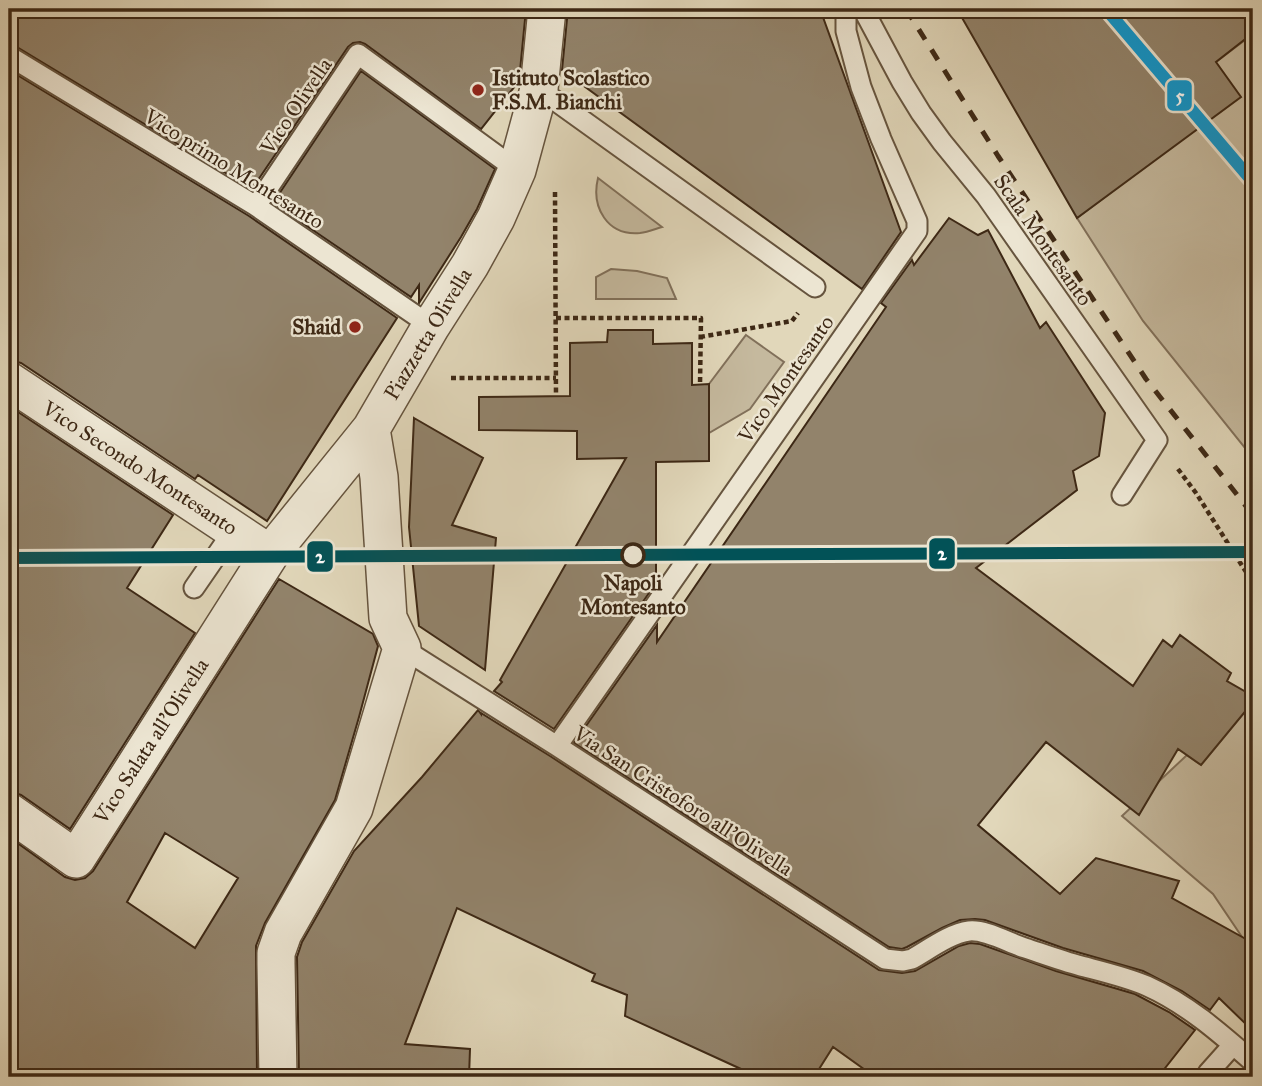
<svg xmlns="http://www.w3.org/2000/svg" width="1262" height="1086" font-family="'IM FELL Great Primer',serif">
<style>
.green{fill:#c5b99e;stroke:#81705a;stroke-width:2}
.building{fill:#92836b;stroke:#3d2815;stroke-width:2;fill-rule:evenodd}
.lines{fill:none;stroke-linecap:round;stroke-linejoin:round}
.service-casing{stroke:#66543e;stroke-width:23}
.minor-casing{stroke:#66543e;stroke-width:40}
.path{stroke:#3d2815;stroke-width:4.5;stroke-dasharray:5 3.5;stroke-linecap:butt}
.service{stroke:#ece5d2;stroke-width:19}
.minor{stroke:#ece5d2;stroke-width:37}
.rail{stroke:#3d2815;stroke-width:5;stroke-dasharray:12 12;stroke-linecap:butt}
.rail-1-casing{stroke:#ece5d2;stroke-width:18}
.rail-2-casing{stroke:#ece5d2;stroke-width:18}
.rail-1{stroke:#025257;stroke-width:12}
.rail-2{stroke:#0d98d0;stroke-width:12}
.poi-dot{fill:#8f2418;stroke:#ece5d2;stroke-width:2.5}
.stop-dot{fill:#ece5d2;stroke:#3d2815;stroke-width:3.5}
.labels{text-anchor:middle;dominant-baseline:central;stroke-width:5;stroke-linejoin:round;paint-order:stroke}
.poi-label{font-size:21px;font-weight:bold;fill:#3d2815;stroke:#ece5d2;text-anchor:start}
.street-label{font-size:21px;fill:#3d2815;stroke:#ece5d2}
.stop-label{font-size:21px;font-weight:bold;fill:#3d2815;stroke:#ece5d2}
.line-badge{stroke:#ece5d2;stroke-width:2.5}
.badge-label{font-size:19px;text-anchor:middle;font-weight:bold;fill:#fff}
</style>
<rect width="100%" height="100%" fill="#e1d7ba"/>
<filter id="stains"><feTurbulence type="fractalNoise" baseFrequency=".00286" numOctaves="4"/><feColorMatrix values="0 0 0 0 .2 0 0 0 0 .09 0 0 0 0 .02 0 0 0 .5 -.17"/></filter>
<radialGradient id="worn" r=".72"><stop offset=".6" stop-color="#630" stop-opacity="0"/><stop offset="1" stop-color="#630" stop-opacity=".3"/></radialGradient>
<path class="green" d="M1253 34V458L1143 321 1077 218 1218 112 1216 62Z
M598 178 662 227C655 229 648 232 640 233 607 236 591 207 598 178Z
M611 269 637 271 667 278 676 299H596V277Z
M746 335 784 362 750 409 709 433V384Z
M1253 702V962L1245 973 1224 963 1242 937 1213 894 1122 816 1187 755 1201 765Z"/>
<path class="building" d="M9 9H526L519 81 481 129 365 44 360 42 353 43 348 47 252 189 15 46 9 44Z
M568 9H820L901 232 862 289 562 70Z
M957 9H1253V33L1216 62 1241 97 1077 218Z
M9 70 249 216 397 318 267 521 198 475 195 479 21 363 9 360Z
M361 71 495 169 477 209 461 237 419 303V285L411 297 273 203Z
M949 218 978 235 988 230 1040 328 1046 322 1105 413 1099 456 1073 471 1077 490 976 568 1133 686 1163 640 1172 647 1180 635 1231 673 1227 681 1253 696V702L1201 765 1178 749 1139 815 1046 742 978 825 1060 894 1096 858 1179 881 1172 898 1253 943V1031L1219 998 1210 1010 1182 991 1143 971 1063 948 985 920 975 919 960 920 942 928 907 947 902 949 889 947 574 743 657 625V642L886 307 881 303 912 260 914 265Z
M608 330H653V344L692 343V385L709 384V461L656 462V583L554 729 494 691 502 682 500 680 626 458 577 459V431L479 430V397L570 396V343L607 342Z
M9 406 173 515 127 588 195 633 70 829 21 795 9 791Z
M414 418 483 458 452 525 496 538 485 670 419 626 409 527Z
M279 579 373 634 378 646 359 717 335 800 265 923 256 946 257 1077H9V837L65 877 75 880 85 878 93 871ZM165 833 238 878 195 948 127 902Z
M478 710 481 714V713L550 756 879 970 902 973 915 971 959 946 970 943 980 944 1056 971 1135 994 1169 1012 1195 1030 1158 1077H875L833 1047 814 1077H741V1069L625 1016 627 995 592 981 595 974 457 908 405 1044 470 1049 469 1077H299L297 957 302 942 354 851 422 777Z"/>
<g class="lines">
<defs>
<path id="service" d="M863 9 902 82 921 113 942 142 986 196 1157 440 1122 495
M9 56 256 206 431 326
M539 89 815 287
M256 206 358 54 517 170
M194 588 234 530
M402 648 557 746 885 959 903 961 912 959C928 950 951 933 969 931 985 929 1009 943 1025 948 1043 954 1062 961 1081 966 1104 972 1126 977 1147 986 1187 1004 1220 1033 1252 1061
M557 746 917 231V221L881 139 861 87 846 31V9
M1213 1077 1208 1073 1233 1045"/>
<path id="minor" d="M9 381 270 554
M9 812 76 859 270 554 371 429 431 326 470 265 496 218 517 170 539 89 547 9
M278 1077 276 964V953L283 933 354 808 402 648 388 618 379 477 371 429"/>
</defs>
<use href="#service" class="service-casing"/>
<use href="#minor" class="minor-casing"/>
<path class="path" d="M555 192 556 396
M556 318H701L700 385
M700 337 792 321 798 313
M451 378H556
M1178 469 1196 493 1253 583"/>
<use href="#service" class="service"/>
<use href="#minor" class="minor"/>
<path class="rail" d="M906 9 998 156 1146 379 1253 515"/>
<defs>
<path id="rail-1" d="M9 558 1253 552"/>
<path id="rail-2" d="M1106 9 1253 182"/>
</defs>
<use href="#rail-1" class="rail-1-casing"/>
<use href="#rail-2" class="rail-2-casing"/>
<use href="#rail-1" class="rail-1"/>
<use href="#rail-2" class="rail-2"/>
</g>
<g class="poi-dot">
<circle cx="478" cy="90" r="7"/>
<circle cx="355" cy="327" r="7"/>
</g>
<circle class="stop-dot" cx="633" cy="555" r="11"/>
<g class="labels">
<g class="poi-label">
<text x="492" y="78">Istituto Scolastico<tspan x="492" dy="24">F.S.M. Bianchi</tspan></text>
<text x="341" y="327" text-anchor="end">Shaid</text>
</g>
<g class="street-label">
<text transform="translate(296 106) rotate(-56)">Vico Olivella</text>
<text transform="translate(234 169) rotate(32)">Vico primo Montesanto</text>
<text transform="translate(1043 240) rotate(55)">Scala Montesanto</text>
<text transform="translate(428 334) rotate(-59)">Piazzetta Olivella</text>
<text transform="translate(786 379) rotate(-55)">Vico Montesanto</text>
<text transform="translate(140 468) rotate(33)">Vico Secondo Montesanto</text>
<text transform="translate(151 741) rotate(-57)">Vico Salata all'Olivella</text>
<text transform="translate(683 801) rotate(33)">Via San Cristoforo all'Olivella</text>
</g>
<g class="stop-label">
<text x="633" y="583">Napoli<tspan x="633" dy="24">Montesanto</tspan></text>
</g>
</g>
<g class="line-badge">
<rect x="1166" y="79" width="27" height="33" rx="7" fill="#0d98d0"/>
<rect x="928" y="537" width="28" height="33" rx="7" fill="#025257"/>
<rect x="306" y="540" width="28" height="33" rx="7" fill="#025257"/>
</g>
<g class="badge-label">
<text x="1180" y="102">5</text>
<text x="942" y="560">2</text>
<text x="320" y="563">2</text>
</g>
<rect width="1262" height="1086" fill="none" stroke="#e1d7ba" stroke-width="35"/>
<rect x="10" y="10" width="1241" height="1065" fill="none" stroke="#3d2815" stroke-width="3.5"/>
<rect x="18" y="18" width="1227" height="1051" fill="none" stroke="#3d2815" stroke-width="2"/>
<rect width="100%" height="100%" filter="url(#stains)"/>
<rect width="100%" height="100%" fill="url(#worn)"/>
</svg>
